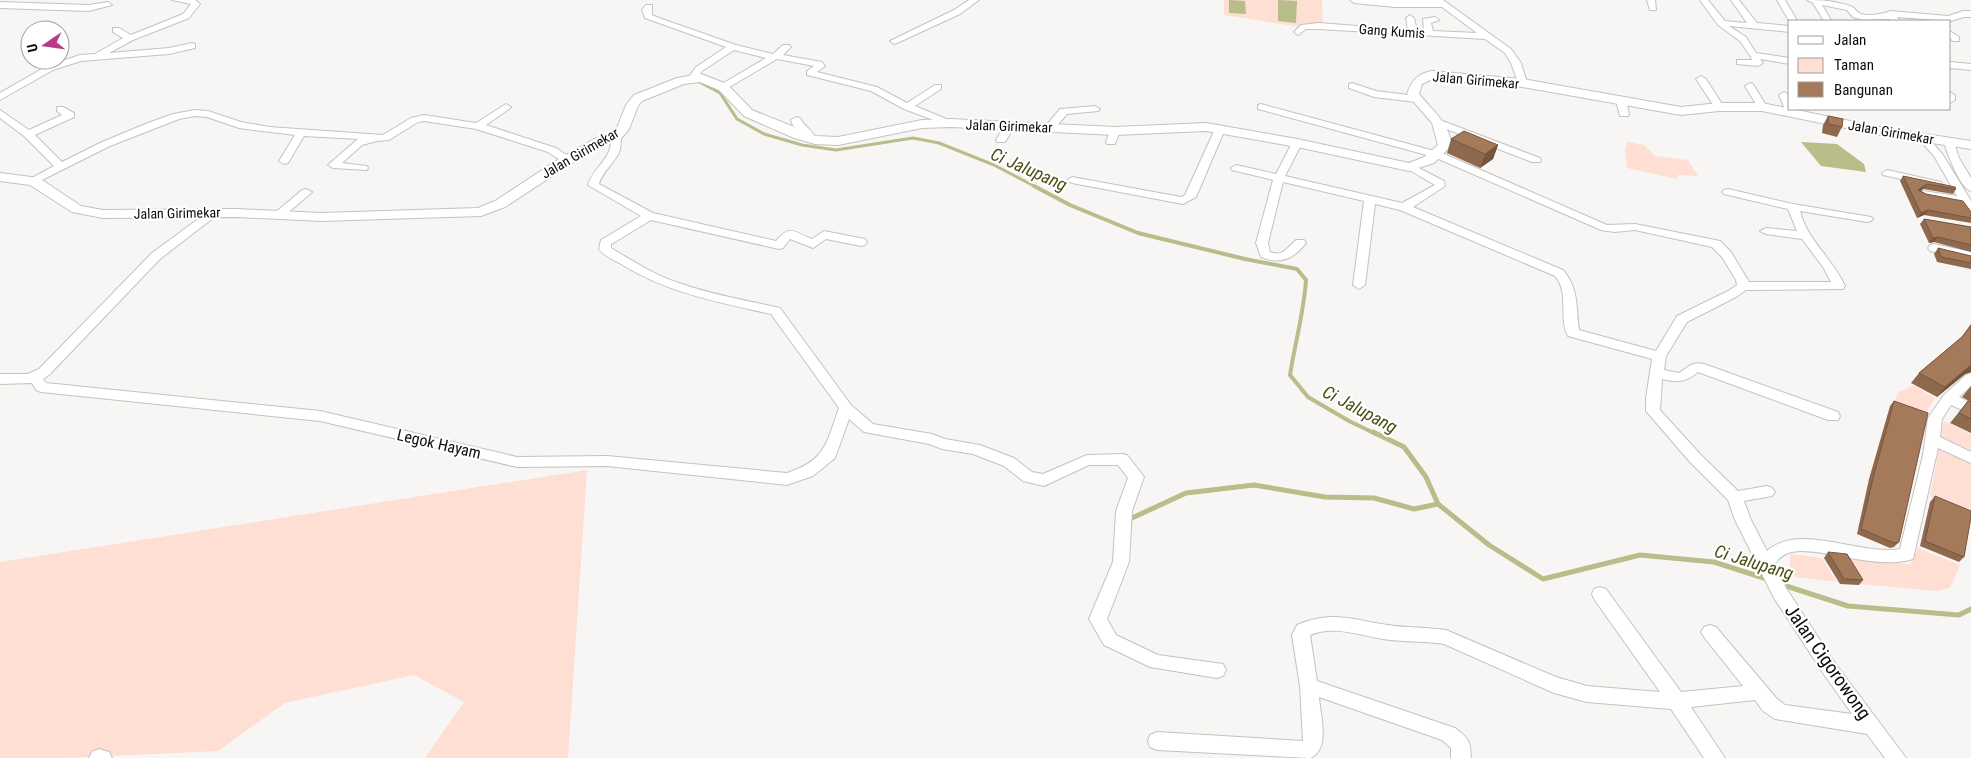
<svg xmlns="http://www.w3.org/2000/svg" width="1971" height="758" font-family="'Roboto Condensed',sans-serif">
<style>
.green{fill:#ffded4}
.water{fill:#b8bd89}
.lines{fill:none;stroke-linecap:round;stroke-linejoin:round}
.stream-far2{stroke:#b8bd89;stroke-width:3}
.stream-far1{stroke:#b8bd89;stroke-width:4}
.stream{stroke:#b8bd89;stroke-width:5}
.minor-casing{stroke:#c4c2bf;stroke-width:2}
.tertiary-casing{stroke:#c4c2bf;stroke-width:2}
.minor{fill:#fff;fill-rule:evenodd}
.tertiary{fill:#fff;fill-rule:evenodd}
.wall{fill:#8e694d}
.shaded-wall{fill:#74553f}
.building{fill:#a57a5a;stroke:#74553f}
.labels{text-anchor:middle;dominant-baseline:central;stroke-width:4.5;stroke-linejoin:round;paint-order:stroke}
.far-street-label{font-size:14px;fill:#0d0d0c;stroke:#fff}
.street-label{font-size:16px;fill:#0d0d0c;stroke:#fff}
.water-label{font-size:18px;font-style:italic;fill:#4c4f13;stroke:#fff}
.near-street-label{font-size:19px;fill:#0d0d0c;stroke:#fff}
</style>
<rect width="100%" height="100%" fill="#f8f6f4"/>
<path class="green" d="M1224 0H1322L1323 24 1301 27 1224 15Z
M1627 142 1644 145 1655 156 1688 160 1698 176 1678 175 1677 179 1627 168 1625 153Z
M1913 385 1935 398 1923 417 1893 403 1899 392Z
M1944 421 1971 434V454L1941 438Z
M1939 448 1971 464V514L1930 496Z
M587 470 568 758H425L464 702 414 675 285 703 218 751 68 758H0V562Z
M1918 548 1960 565 1950 588 1936 591 1859 584 1845 559 1910 564Z
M1790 554 1822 558 1837 582 1795 577 1790 570Z"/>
<path class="water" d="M1229 0 1245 1 1246 14 1229 13Z
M1278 0 1297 1 1296 23 1278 21Z
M1801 142 1837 144 1864 164 1866 172 1821 166Z"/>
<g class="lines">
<path class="stream-far2" d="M696 80 720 93 737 119 764 134 802 145 836 150 913 138 939 143 994 165 1036 187"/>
<path class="stream-far1" d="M1034 186 1070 205 1138 233 1245 259 1297 269 1306 280C1304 312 1295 343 1290 375L1308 397 1349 421 1376 434"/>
<path class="stream" d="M1373 432 1404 447 1426 477 1438 504 1489 545 1543 579 1640 555 1714 562 1770 580
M1132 518 1186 493 1254 485 1325 497 1374 498 1414 509 1438 504
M1780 584 1848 606 1959 615 1971 609"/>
<defs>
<path id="minor" d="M172 0H195L200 4 189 18 133 40 109 53 169 48 192 43 195 44V48L169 54 81 61 53 70 0 100V93L47 66 80 55 95 54 123 38 113 32V28H119L131 35 183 14 191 4Z
M969 0H979L960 14 897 43 894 44 890 41 954 10Z
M1350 0H1443L1511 49 1521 63 1527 83 1525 85H1519L1511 63 1505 53 1485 39 1319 29H1306L1298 35 1294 32 1301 25 1319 23 1408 30 1406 18 1410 15 1414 18 1417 31H1424L1423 19 1435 17 1439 20 1431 23 1433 31 1477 33 1442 7H1395L1354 3Z
M1647 0H1655L1656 10H1650Z
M1700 0H1708L1725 21 1747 23 1731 0H1739L1757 23 1790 26V32L1729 26 1746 37 1756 53 1790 58V64L1760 59 1763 63 1758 66 1737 64V60H1752L1751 57 1740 41 1718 25Z
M1777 0H1785L1796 19 1795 21H1789Z
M1807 0C1821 0 1836 1 1850 6 1855 7 1855 11 1859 13 1866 17 1884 14 1890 11L1948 16 1963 11H1971V17H1964L1950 21 1897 17 1900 21H1892L1889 19 1863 20 1853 17 1847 10 1822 5 1831 20 1824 21 1813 3Z
M0 2 89 5 108 2 112 5 89 11 0 8Z
M646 5H652V15L659 18 736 45 773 54 783 45H789L791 47 783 55 822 62 825 66 817 72 877 87 907 103 935 85H941V89L915 106 956 123 955 125H947L904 109 871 91 807 75V71L814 66 777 59 726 89H720V85L766 58 734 50 702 71 696 80H690L688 78 696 67 726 47 645 18 642 10Z
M1950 31 1959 37V41H1953L1950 38Z
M1950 62 1971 64V70L1950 68Z
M1701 76 1706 79 1724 107 1722 109 1719 110 1716 109 1696 79Z
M1352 83 1376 91 1416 96 1421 99 1416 102 1374 97 1349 88V84Z
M1750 83 1753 84 1767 107 1765 109 1762 110 1759 109 1745 86Z
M1784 92 1789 95 1790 109H1795V114H1787L1786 112 1779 95Z
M1950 92 1955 95V100L1950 103Z
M1621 98 1626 101 1629 114 1628 116H1620L1616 101Z
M506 104 511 107 509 109 486 125 556 148 571 158 572 160 571 162H563L548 152 476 129 424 121 418 122 389 140 377 141 362 145 342 163 367 166 368 168 367 170 333 168 328 165 358 139 304 136 288 163 284 164 279 161 295 135 239 128 207 117 195 116 179 119 110 146 34 184 29 181 30 179 54 166 24 136 0 118V110L29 130 62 115 57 111V107H63L74 113V117L35 135 62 162 102 142 148 123 173 114 195 110 208 111 241 122 269 127 383 135 411 118 424 115 476 123Z
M1261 104 1442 153 1607 225 1635 224 1720 241 1731 252 1749 282H1831L1823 267 1802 239 1766 234 1760 231 1766 228 1797 231 1788 209 1724 194 1722 192 1724 190 1728 189 1793 204 1871 217 1873 219 1871 221 1867 222 1800 211C1807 240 1833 259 1845 286L1843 289 1746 290 1736 297 1687 322 1666 356 1664 370 1679 373C1688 367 1693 361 1704 364L1838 412 1840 416 1838 420H1828L1698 372C1686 382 1678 383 1662 379L1660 410 1700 454 1738 491 1767 486 1772 488 1775 492 1772 496 1744 501 1751 520 1767 551C1800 522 1859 556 1900 549L1923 455 1928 418 1944 395 1966 375 1971 373V386L1959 397 1971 403V414L1951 405 1942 419 1940 437 1971 452V463L1938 448 1913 559C1873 572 1811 542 1786 554 1781 556 1777 561 1774 564L1786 588 1835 663 1906 758H1885L1867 734 1775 719 1763 711 1755 700 1691 707 1725 758H1704L1671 709 1587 702 1554 693 1444 644C1426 641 1408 642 1390 640 1364 637 1335 624 1310 635L1317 681 1455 728C1469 739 1470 740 1471 758H1451V748L1442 740 1319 697C1320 714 1331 750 1310 758L1157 750 1150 747 1148 741 1150 735 1157 732 1303 741 1300 686 1292 635 1297 625C1333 610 1352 620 1388 625 1407 628 1427 627 1446 630L1556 677 1587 686 1660 692 1594 599 1592 594 1594 589 1600 587 1606 589 1681 692 1743 686 1704 637 1701 632 1704 627 1710 625 1716 627 1777 699 1785 705 1852 714 1823 673 1774 598 1735 520 1728 500 1690 462 1646 411V398L1652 359 1568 336C1558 318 1570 293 1555 276L1400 210 1375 204 1365 285 1359 289 1353 285 1364 201 1283 182 1268 243 1270 252C1283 257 1287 248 1296 240H1304L1306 243C1293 259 1281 265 1261 257L1256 243 1273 180 1232 170 1231 168 1236 165 1276 174 1292 143 1297 140 1302 143 1285 176 1402 203 1435 185 1404 167 1405 165H1413L1444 181 1445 186 1413 207 1563 270C1579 288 1576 309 1579 330L1656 351 1677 316 1728 291 1737 285 1736 280 1722 257 1712 247 1635 230 1615 232 1601 230 1434 157 1258 109V105Z
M1095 106 1100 109 1098 111 1067 114 1054 129 1050 130 1045 127 1060 109Z
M796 117 800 118C804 127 813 129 815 139L814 141H806L804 134 793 126 791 120Z
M1440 120 1540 158 1541 160 1540 162H1532L1436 125V121Z
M1009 124 1014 127 1005 142H997L996 140 1005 125Z
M1220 126 1225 129 1196 197 1183 204 1072 183 1067 180 1072 177 1181 197 1185 195 1215 129Z
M1115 128 1120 131 1115 144H1107L1106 142 1110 131Z
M615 134 620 137C625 158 604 166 599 184L653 213 776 241C790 224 794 232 812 239L824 231 865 239 867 242 865 245 861 246 826 239 813 248 790 239 783 248 779 249 651 220 615 242 611 244V248C633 261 654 275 679 283 712 295 746 300 780 308L851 405 873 424 932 434 945 439 980 445 1014 458 1032 472 1043 474 1087 455 1122 454 1127 455 1144 477 1132 511 1129 562 1107 619 1116 635 1158 655 1223 664 1226 670 1223 676 1217 678 1150 667 1104 645 1089 619 1113 562 1116 511 1128 478 1118 465H1089L1044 486 1023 481 1004 466 973 454 942 449 929 444 864 432 849 419 835 458 813 476 787 485 607 466 517 467 320 421 41 392 36 390 32 383 0 384V374H28L39 369 152 253 209 211 213 210 219 213 217 215 160 259 49 375 43 379 46 383 320 411 517 457 607 456 787 473C826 460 826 444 839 408L771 314C718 302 667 293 621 264 614 260 604 256 599 249L601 240 641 216 588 185C593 167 615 157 610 137Z
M1923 135 1927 136 1943 155 1971 201V214L1967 213 1961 204 1923 197 1917 194 1923 191 1957 196 1934 156 1918 138Z
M1949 139 1954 142 1959 158 1971 178V191C1960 188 1947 153 1944 142Z
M1887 170 1941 182 1942 184 1937 187 1883 175 1882 173Z
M306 189 312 192 310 194 284 216H276L274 214 276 212 302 190Z
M1934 244 1971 252V260L1930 251 1928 248 1930 245Z
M99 749 109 752 112 758H89L92 752Z"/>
<path id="tertiary" d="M1432 71 1522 79 1681 107 1719 103H1762L1880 127 1971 141V149L1880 135 1762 111H1719L1681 115 1522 87 1432 79 1422 84 1419 94C1433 111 1448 122 1452 145L1434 163 1409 171 1297 147 1206 131 1115 135 951 127 922 128 838 145 815 144 794 138 744 116 719 90 700 82 684 84 642 101 638 106 629 129 620 140 604 145 572 163 505 207 481 216 321 221 237 217 103 218 72 212 30 185 0 181V173L39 178 81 206 103 210 237 209 321 213 478 208 495 201 562 157 594 139 610 134 617 128 626 105 634 95 677 78 701 74 727 84 752 110 816 136 838 137 922 120 951 119 1115 127 1206 123 1297 139 1409 163 1424 157 1438 145 1432 123 1407 94C1412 80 1417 74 1432 71Z"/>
</defs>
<use href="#minor" class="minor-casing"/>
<use href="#tertiary" class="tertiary-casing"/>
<use href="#minor" class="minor"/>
<use href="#tertiary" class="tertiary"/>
</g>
<path class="wall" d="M1828 116 1842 127 1837 137 1822 133 1823 125Z
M1451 139 1498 145 1493 159 1480 168 1447 153Z
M1903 176 1956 189 1953 194 1923 189 1921 191 1926 194 1971 212V223L1924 215 1917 218 1900 181Z
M1924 219 1971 227V252L1934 242 1929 243 1920 224Z
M1938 248 1971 256V269L1937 262 1934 254Z
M1971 324V372L1965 374 1937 397 1911 383 1919 373 1961 338Z
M1971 386V402L1962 397Z
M1894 401 1899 542 1894 547 1890 548 1857 534 1869 479 1890 406Z
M1968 401 1971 402V433L1950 423Z
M1935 496 1964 557 1959 562 1920 546 1930 502Z
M1828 552 1863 580 1859 585 1840 584 1824 558Z"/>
<path class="shaded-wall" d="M1498 145 1493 159 1480 168 1485 154Z
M1927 184 1923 189 1915 195 1918 190Z
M1928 210 1924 215 1917 218 1921 213Z
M1938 237 1934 242 1929 243 1933 238Z
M1971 365V372L1965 374 1937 397 1945 387Z"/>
<path class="building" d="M1828 116 1843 119 1842 127 1828 124Z
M1464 131 1498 145 1485 154 1451 139Z
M1903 176 1955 187 1956 189 1927 184 1918 190 1926 194 1963 201 1971 212V218L1928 210 1921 213Z
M1924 219 1971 227V245L1938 237 1933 238Z
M1938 248 1971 256V263L1941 257Z
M1971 325V365L1945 387 1919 373 1963 336Z
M1894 401 1928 413 1899 542 1894 543 1861 529 1874 474Z
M1968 401 1971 402V419L1959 413Z
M1935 496 1971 511V517L1964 557 1925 541Z
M1828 552 1847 554 1863 580 1844 579Z"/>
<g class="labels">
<g class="far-street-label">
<text transform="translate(1392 31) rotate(4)">Gang Kumis</text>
<text transform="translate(1476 80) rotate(5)">Jalan Girimekar</text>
<text transform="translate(1009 126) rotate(2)">Jalan Girimekar</text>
<text transform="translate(1891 132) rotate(10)">Jalan Girimekar</text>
<text transform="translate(580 153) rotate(-30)">Jalan Girimekar</text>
<text transform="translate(177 213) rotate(-1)">Jalan Girimekar</text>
</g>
<g class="street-label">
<text transform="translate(439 444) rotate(13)">Legok Hayam</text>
</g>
<g class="water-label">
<text transform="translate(1029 169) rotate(24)">Ci Jalupang</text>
<text transform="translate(1360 409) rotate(28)">Ci Jalupang</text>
<text transform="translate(1754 562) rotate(17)">Ci Jalupang</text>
</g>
<g class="near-street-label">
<text transform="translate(1828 662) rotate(55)">Jalan Cigorowong</text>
</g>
</g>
<rect x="1788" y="20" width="162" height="90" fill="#ffffff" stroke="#9e9e9e"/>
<rect x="1798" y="36" width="25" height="8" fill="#ffffff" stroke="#9e9e9e"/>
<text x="1834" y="45" font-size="15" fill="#0d0d0c">Jalan</text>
<rect x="1798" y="58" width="25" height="15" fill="#ffded4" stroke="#9e9e9e"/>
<text x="1834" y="70" font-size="15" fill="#0d0d0c">Taman</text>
<rect x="1798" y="82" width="25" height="15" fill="#a57a5a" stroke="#9e9e9e"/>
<text x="1834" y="95" font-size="15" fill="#0d0d0c">Bangunan</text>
<g transform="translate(45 45) rotate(257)"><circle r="24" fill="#ffffff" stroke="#9e9e9e"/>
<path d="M0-4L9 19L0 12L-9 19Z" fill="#b73b8c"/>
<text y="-8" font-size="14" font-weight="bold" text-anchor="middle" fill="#0d0d0c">U</text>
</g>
</svg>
